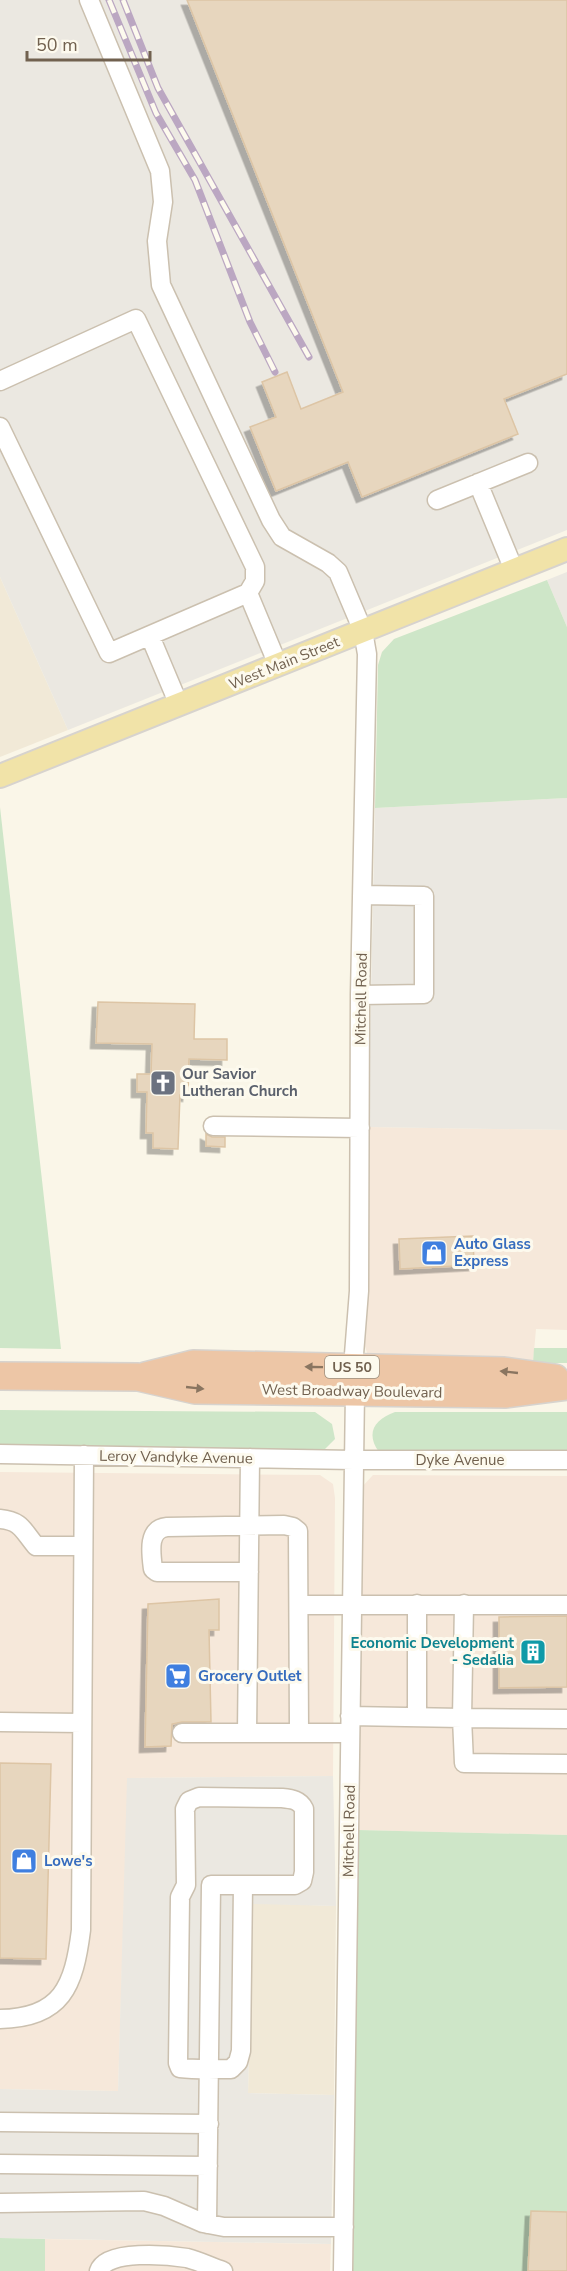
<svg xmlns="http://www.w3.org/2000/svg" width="567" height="2271" font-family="'Nunito Sans',sans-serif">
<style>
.residential{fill:#f1e9d7}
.commercial{fill:#f6e8da}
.industrial{fill:#ebe8e1}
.green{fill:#cee6c8}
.building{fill:#e7d6be;stroke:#ddc5a5;stroke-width:1.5;filter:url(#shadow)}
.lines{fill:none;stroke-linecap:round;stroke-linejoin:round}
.minor-casing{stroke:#cbc0af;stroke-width:21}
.major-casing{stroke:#d7d3ce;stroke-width:26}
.highway-casing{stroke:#d7d3ce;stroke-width:30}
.minor{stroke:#fff;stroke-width:18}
.major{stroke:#f1e3a8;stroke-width:22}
.highway{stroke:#edc6a6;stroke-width:27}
.rail-casing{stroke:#bba7c2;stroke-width:7}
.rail{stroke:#fdfaee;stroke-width:4.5;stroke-dasharray:14;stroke-linecap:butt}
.oneway{fill:#8a7560}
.labels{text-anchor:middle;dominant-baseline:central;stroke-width:6;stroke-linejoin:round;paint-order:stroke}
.shield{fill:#fdfaee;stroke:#9b8f7f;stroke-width:1.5}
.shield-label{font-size:14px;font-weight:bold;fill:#71614f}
.street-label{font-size:15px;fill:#71614f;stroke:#fdfaee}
.worship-label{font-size:15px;font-weight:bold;fill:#5b616d;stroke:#fdfaee;text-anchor:start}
.shop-label{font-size:15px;font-weight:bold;fill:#366cbe;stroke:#fdfaee;text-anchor:start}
.culture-label{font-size:15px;font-weight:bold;fill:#0d838f;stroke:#fdfaee;text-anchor:end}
</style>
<defs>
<filter id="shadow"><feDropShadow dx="-5.5" dy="5.5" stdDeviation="0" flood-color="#0004"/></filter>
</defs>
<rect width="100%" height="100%" fill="#faf6e8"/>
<path class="residential" d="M0 577 68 730 0 757Z
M253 1903 336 1906 334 2095 248 2093Z"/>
<path class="commercial" d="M368 1127 567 1130V1330L536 1329 533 1363 368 1356 364 1343Z
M0 1472 320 1475 333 1484 335 1498 333 1776 128 1778 118 2091 0 2089Z
M373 1475 567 1476V1835L358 1830 361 1488Z
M45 2239 331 2244 330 2271H45Z"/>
<path class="industrial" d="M0 0H567V530L68 730 0 577Z
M567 572V627L547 580Z
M567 798V1130L368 1127 375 808Z
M333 1776 336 1906 253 1904 248 2093 334 2095 331 2244 0 2238V2089L118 2091 127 1778Z"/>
<path class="green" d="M547 580 567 627V798L375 808 378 665 382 652 394 639Z
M0 807 61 1349 0 1348Z
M534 1348H567V1363H533Z
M0 1410 315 1412 332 1424 335 1439 324 1450 306 1453 0 1450Z
M395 1412H567V1454L379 1452C365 1433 375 1419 395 1412Z
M358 1830 567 1835V2212L528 2271H353Z
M0 2238 45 2239V2271H0Z"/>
<path class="building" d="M187 0H567V374L504 399 518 434 362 497 348 462 276 491 250 427 276 417 262 382 287 372 301 409 343 392Z
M98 1002 195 1004 194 1039H227V1060L189 1059 188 1096 180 1095 178 1149 153 1148V1133H146L147 1092H137V1074H151L152 1044 96 1043Z
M206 1134 212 1137H225V1147L206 1146Z
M473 1236 474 1265 400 1269 399 1239Z
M219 1599V1630H209L211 1722H182L172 1724 171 1746 145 1747 148 1604Z
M567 1616V1687L499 1688V1617Z
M0 1763 51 1764 46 1959 0 1958Z
M531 2211 567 2212V2271H528Z"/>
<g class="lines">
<defs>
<path id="minor" d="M89 0 160 171 163 202 157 241 161 285 271 520 282 537 328 563 338 572 363 631 367 654 360 995 359 1291 353 1367
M0 381 136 319 255 567V581L248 593 278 665
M0 427 109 653 248 593
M478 483 514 570
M437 500 528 463
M150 636 179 705
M360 995 424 994V896L362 895
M213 1126 360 1128
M0 1454 353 1460H567
M0 1519C22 1521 23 1531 36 1546H83
M249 1572H157L153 1569C151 1553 147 1529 167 1527L284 1525 293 1527 298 1531 299 1732
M417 1604V1716
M464 1604 462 1718 567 1719
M299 1605H567
M350 1716 462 1718 464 1763 567 1764
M0 1722 82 1723
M182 1733H350
M247 1733 250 1458
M0 2019C62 2018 74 1986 81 1930L84 1455
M0 2122 209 2124
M0 2164 208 2166
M0 2203 144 2201 164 2206 203 2223 224 2227H344
M207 2224C209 2111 210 1998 211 1885H295L302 1881 304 1872V1809C300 1800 292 1799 282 1798L199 1797 189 1801 185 1809 186 1885 180 1897 178 2063 180 2068C197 2070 214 2069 231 2069L238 2062 241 2051 243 1885
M99 2271C106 2249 169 2255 187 2258 199 2261 211 2267 223 2271
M343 2271 355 1391"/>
<path id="major" d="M0 776 567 549"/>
<path id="highway" d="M0 1376 138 1377 195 1390 506 1394 567 1386
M145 1376 193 1364 504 1371 555 1378"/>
</defs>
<use href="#minor" class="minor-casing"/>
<use href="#major" class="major-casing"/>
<use href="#highway" class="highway-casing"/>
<use href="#minor" class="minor"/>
<use href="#major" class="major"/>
<use href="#highway" class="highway"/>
<defs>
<path id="rail" d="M109 0 156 113 195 180 250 322 275 372
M123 0 158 88 309 357"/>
</defs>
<use href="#rail" class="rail-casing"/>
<use href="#rail" class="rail"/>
</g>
<defs><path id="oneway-solid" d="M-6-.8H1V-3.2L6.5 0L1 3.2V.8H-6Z" transform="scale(1.5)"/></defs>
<g class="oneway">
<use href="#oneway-solid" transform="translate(314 1367) rotate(-179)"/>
<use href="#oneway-solid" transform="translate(509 1372) rotate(-174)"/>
<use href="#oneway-solid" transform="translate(195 1388) rotate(6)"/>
</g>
<defs>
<symbol id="church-square" viewBox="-11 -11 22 22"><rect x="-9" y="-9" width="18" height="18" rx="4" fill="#6b7280" stroke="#fdfaee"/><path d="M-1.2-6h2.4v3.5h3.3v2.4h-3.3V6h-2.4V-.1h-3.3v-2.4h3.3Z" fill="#fff"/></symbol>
<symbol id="shop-square" viewBox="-11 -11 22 22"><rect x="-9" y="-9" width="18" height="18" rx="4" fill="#3f7fe0" stroke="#fdfaee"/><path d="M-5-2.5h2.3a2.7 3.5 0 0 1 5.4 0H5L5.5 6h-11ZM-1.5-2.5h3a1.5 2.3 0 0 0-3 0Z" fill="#fff"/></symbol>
<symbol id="building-square" viewBox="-11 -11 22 22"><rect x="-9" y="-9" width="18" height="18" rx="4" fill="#0f9aa8" stroke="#fdfaee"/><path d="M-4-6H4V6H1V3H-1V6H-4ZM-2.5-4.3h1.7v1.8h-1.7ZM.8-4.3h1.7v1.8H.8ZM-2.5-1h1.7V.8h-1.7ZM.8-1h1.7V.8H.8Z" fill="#fff"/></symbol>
<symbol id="supermarket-square" viewBox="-11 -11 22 22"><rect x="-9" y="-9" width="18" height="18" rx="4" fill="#3f7fe0" stroke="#fdfaee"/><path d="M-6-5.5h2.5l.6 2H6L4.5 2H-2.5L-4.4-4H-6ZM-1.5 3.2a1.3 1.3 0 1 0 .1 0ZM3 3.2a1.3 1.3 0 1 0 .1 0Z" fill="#fff"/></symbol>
</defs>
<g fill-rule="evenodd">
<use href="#church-square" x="148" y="1068" width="30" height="30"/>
<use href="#shop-square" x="419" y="1238" width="30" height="30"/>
<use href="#building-square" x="518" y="1637" width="30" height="30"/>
<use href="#supermarket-square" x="163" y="1661" width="30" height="30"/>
<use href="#shop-square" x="9" y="1846" width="30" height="30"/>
</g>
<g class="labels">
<rect class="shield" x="325" y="1356" width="54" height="22" rx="4.5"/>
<g class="shield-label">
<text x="352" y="1367">US 50</text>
</g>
<g class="street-label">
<text transform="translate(284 663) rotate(-22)">West Main Street</text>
<text transform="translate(361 999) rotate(-89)">Mitchell Road</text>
<text transform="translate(352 1391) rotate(1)">West Broadway Boulevard</text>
<text transform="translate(176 1457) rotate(1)">Leroy Vandyke Avenue</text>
<text x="460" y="1460">Dyke Avenue</text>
<text transform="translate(349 1831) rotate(-89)">Mitchell Road</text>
</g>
<g class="worship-label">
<text x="182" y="1074">Our Savior<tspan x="182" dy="17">Lutheran Church</tspan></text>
</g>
<g class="shop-label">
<text x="454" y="1244">Auto Glass<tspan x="454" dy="17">Express</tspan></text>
<text x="198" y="1676">Grocery Outlet</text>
<text x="44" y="1861">Lowe's</text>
</g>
<g class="culture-label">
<text x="514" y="1643">Economic Development<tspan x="514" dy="17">- Sedalia</tspan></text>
</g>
</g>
<path d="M27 51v9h123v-9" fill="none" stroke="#71614f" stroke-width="3"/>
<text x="36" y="51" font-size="18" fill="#71614f" stroke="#fdfaee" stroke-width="4.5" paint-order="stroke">50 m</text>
</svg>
